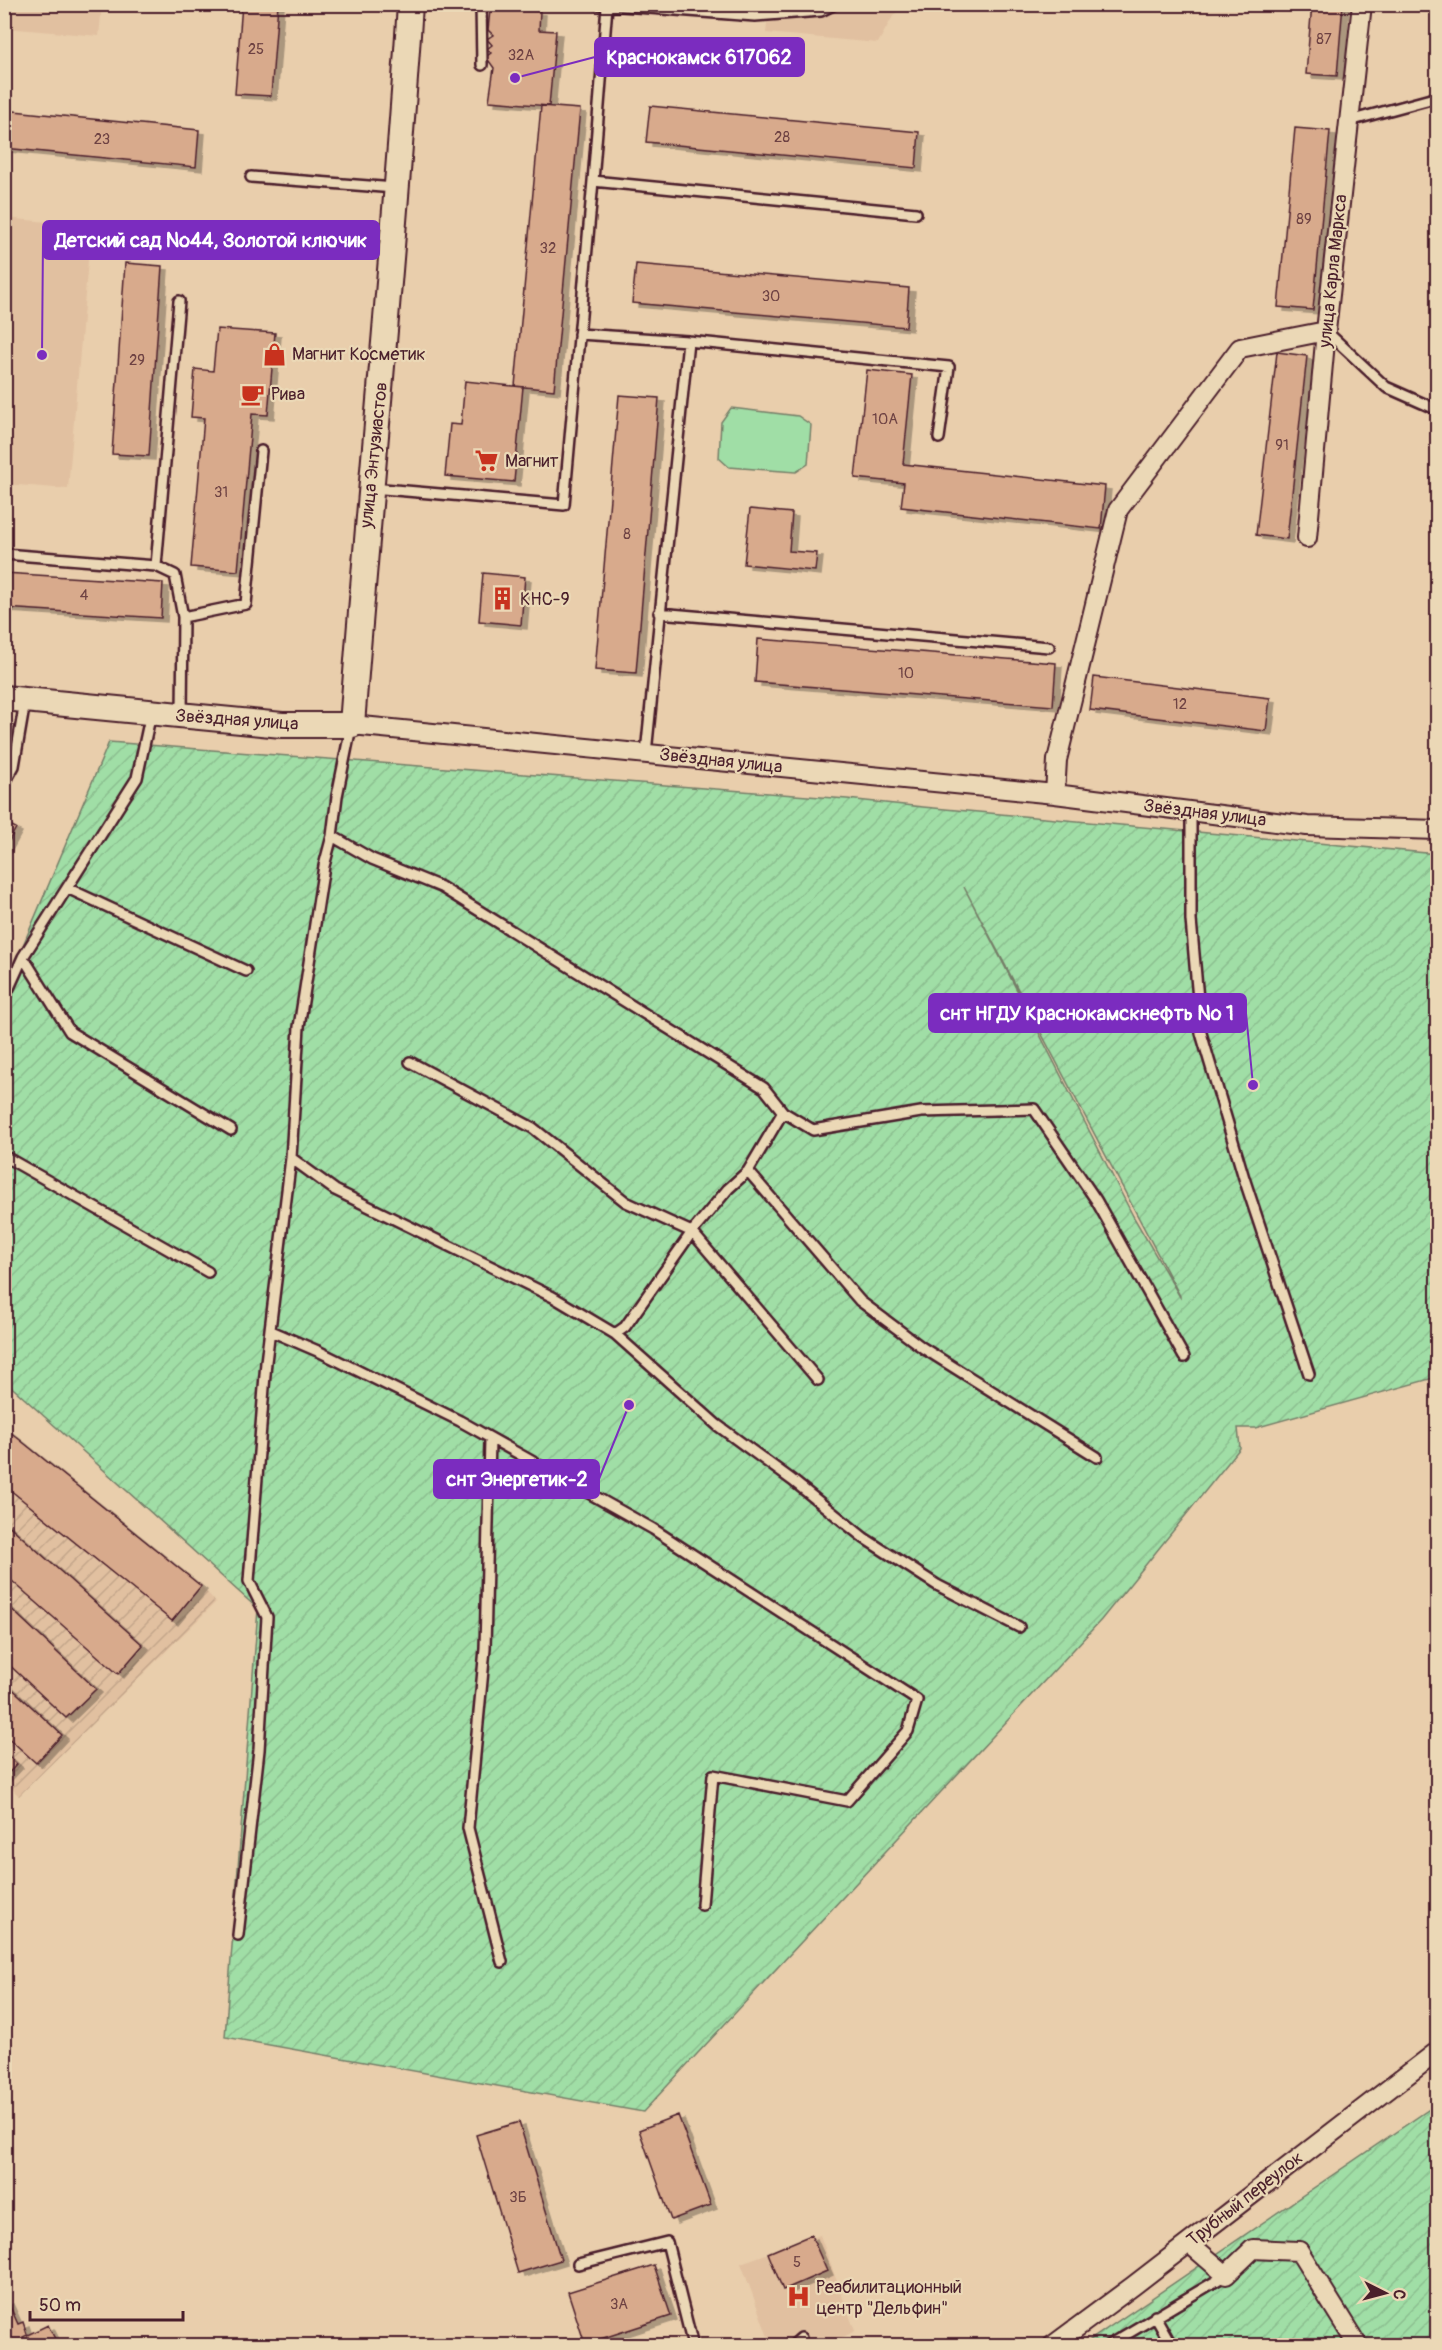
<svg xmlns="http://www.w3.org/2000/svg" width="1442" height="2350" font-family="Pangolin,sans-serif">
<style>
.built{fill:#e1c0a0}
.industrial{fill:url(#industrial-furrows)}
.grass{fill:#a0dea6;stroke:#757e68;stroke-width:1.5}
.garden{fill:url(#garden-furrows);stroke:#757e68;stroke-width:1.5;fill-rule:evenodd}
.building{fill:#d8aa8c;stroke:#4a1f2b;stroke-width:1.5;filter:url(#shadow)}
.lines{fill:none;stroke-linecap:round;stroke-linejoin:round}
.lane-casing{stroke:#4a1f2b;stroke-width:14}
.street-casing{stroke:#4a1f2b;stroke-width:22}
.secondary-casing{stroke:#4a1f2b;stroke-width:28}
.lane{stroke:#ebd8b6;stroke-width:9}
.street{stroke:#ebd8b6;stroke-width:18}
.secondary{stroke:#ebd8b6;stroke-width:24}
.labels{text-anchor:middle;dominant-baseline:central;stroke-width:4.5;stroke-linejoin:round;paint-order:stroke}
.number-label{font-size:15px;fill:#6e4243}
.street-label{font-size:18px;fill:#4a1f2b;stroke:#ebd8b6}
.poi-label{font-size:18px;fill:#4a1f2b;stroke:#ebd8b6;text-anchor:start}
.leader{fill:none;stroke:#7b2cbf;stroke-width:2}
.callout-dot{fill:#7b2cbf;stroke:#ebd8b6;stroke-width:2}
.callout{fill:#7b2cbf;stroke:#7b2cbf;stroke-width:2}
.callout-label{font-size:20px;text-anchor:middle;font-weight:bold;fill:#fff}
</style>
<defs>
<pattern id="industrial-furrows" width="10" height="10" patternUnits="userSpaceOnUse" patternTransform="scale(1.5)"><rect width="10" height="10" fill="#e1c0a0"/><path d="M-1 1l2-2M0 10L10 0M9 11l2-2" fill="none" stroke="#c3a58a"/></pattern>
<pattern id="garden-furrows" width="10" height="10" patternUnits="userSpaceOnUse" patternTransform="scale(1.5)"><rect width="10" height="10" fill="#a0dea6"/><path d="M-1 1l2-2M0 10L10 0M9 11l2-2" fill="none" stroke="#8bbe8f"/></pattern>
<filter id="shadow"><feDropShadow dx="6" dy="4" stdDeviation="0" flood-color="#0004"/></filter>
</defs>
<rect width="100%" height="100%" fill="#e9ceac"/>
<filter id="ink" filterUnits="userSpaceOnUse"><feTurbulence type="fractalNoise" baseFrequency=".0167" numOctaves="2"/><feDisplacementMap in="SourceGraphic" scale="12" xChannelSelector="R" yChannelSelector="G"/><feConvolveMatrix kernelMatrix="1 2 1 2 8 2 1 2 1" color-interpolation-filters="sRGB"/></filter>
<g filter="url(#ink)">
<path class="built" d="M4 5H102L99 36 5 28Z
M769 5H903L893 16 878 43 766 33Z
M5 218 91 226 68 489 5 484Z
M820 2235 855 2331 828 2345H771L741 2263Z"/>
<path class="industrial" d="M4 1427 201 1586 216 1602 19 1796 4 1781Z"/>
<path class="grass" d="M731 408 798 416 811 425 808 464 796 472 729 467 719 458 721 422Z"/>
<path class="garden" d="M109 742 847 799 923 807 1437 854V1377L1255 1428H1238L1240 1448 1101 1620 643 2112 225 2037 258 1609 5 1381V988ZM964 887 1180 1296V1297L1133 1216Z
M1437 2104V2345H1083Z"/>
<path class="building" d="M242 4H278L271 96 235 94Z
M1312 4H1343L1337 76 1306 74Z
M495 7 540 11 539 30 556 31 549 106 489 101 494 68 486 57 491 53 487 49 492 45 487 39 493 35 488 30 490 10Z
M541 106 580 109 554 390 515 386Z
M650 106 919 132 916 168 646 142Z
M4 110 199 130 196 167 4 148Z
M1295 128 1330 131 1313 310 1278 307Z
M125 263 162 266 149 456 112 454Z
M636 264 909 288 906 327 632 303Z
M217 329 275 333 268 415 252 414 238 571 191 567 204 418 191 417 195 369 213 371Z
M1277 352 1307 356 1287 539 1256 535Z
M867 370 912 375 903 464 1105 486 1101 529 901 507 904 483 855 478Z
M465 381 523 387 514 482 445 476 450 424 461 425Z
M619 395 659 398 636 673 595 670Z
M750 509 792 513 789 551 817 553 815 571 744 564Z
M4 573 163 583 161 618 4 608Z
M483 573 525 577 521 625 479 621Z
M758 639 1056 663 1053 706 755 682Z
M1094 677 1270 698 1266 731 1090 710Z
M4 822 16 828 4 850Z
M4 1427 201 1586 172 1621 4 1485Z
M4 1521 143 1645 118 1674 4 1574Z
M4 1602 96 1689 66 1718 4 1660Z
M4 1681 62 1735 36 1763 4 1734Z
M4 1752 17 1764 4 1778Z
M678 2115 711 2205 671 2220 639 2130Z
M519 2122 561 2260 518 2273 476 2135Z
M811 2235 827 2271 783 2290 768 2253Z
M654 2265 671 2316 585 2344 568 2292Z
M7 2300 18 2324 23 2322 31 2346H4V2301Z
M48 2325 55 2339 42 2346H28L23 2337Z"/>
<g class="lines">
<defs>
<path id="lane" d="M481 4 482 65
M596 4 755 16 821 11 835 4
M1349 121 1438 97
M251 177 395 188
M593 181 916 213
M1326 331 1386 387 1438 410
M579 334 688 341 949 367 939 438
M372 488 564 505 593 181 607 6
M4 554 156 566 175 575 183 617 182 714
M156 566 179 301
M659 613 1049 647
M183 617 246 604 261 451
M646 753 688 341
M4 784 14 766 25 702
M1191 811V920L1201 1033 1244 1178 1309 1374
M332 836 372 859 441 887 764 1088 783 1112 813 1130 921 1112 1034 1109 1096 1200 1184 1357
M67 888 246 971
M23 957 70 1032 231 1130
M4 999 23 957 137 778 151 713
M410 1062 533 1128 626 1202 692 1232 818 1380
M783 1112 748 1171 728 1189 692 1232 625 1327 615 1334 717 1425 792 1480 864 1538 937 1585 1019 1627
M4 1156 208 1272
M291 1158 335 1190 553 1297 615 1334
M748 1171 860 1301 923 1348 1097 1457
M271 1331 320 1352 460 1421 653 1529 917 1700 908 1731 847 1801 713 1775 702 1905
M490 1439 485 1649 468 1828 502 1962
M238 1935 259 1750 267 1617 249 1581 266 1362 291 1158 299 1027 324 866 332 836 337 796 351 727
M578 2264 667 2242 693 2346
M1155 2316 1172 2346
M792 2346 801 2338
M1107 2346 1226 2275"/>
<path id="street" d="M1307 538 1326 331 1362 4
M352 725 1055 794 1307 826 1438 830
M1055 794 1057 760 1118 510 1240 348 1326 331
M1189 2243 1226 2275 1253 2249 1299 2251 1358 2346
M1052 2346 1133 2286 1438 2051"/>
<path id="secondary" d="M4 698 282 725H352C370 485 395 245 410 4"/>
</defs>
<use href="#lane" class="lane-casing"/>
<use href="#street" class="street-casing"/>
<use href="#secondary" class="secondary-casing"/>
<use href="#lane" class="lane"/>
<use href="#street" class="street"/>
<use href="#secondary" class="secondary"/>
</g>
</g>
<defs>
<symbol id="shop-bare" viewBox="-9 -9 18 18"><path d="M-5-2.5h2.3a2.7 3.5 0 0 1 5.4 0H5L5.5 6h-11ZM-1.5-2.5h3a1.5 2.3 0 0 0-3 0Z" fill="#c8321e" stroke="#ebd8b6" stroke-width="2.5" paint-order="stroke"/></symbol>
<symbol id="cafe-bare" viewBox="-9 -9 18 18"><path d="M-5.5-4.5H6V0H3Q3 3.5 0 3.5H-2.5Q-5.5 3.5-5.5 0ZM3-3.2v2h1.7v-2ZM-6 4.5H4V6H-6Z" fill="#c8321e" stroke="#ebd8b6" stroke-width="2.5" paint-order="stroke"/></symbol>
<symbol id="supermarket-bare" viewBox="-9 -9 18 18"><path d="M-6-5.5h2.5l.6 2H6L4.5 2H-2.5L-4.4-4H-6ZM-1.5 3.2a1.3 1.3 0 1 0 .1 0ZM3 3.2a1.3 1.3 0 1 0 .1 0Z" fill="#c8321e" stroke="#ebd8b6" stroke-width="2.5" paint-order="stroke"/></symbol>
<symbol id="building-bare" viewBox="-9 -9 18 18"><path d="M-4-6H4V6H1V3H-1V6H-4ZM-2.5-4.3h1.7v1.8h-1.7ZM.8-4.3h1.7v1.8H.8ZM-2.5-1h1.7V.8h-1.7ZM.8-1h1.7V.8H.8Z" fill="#c8321e" stroke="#ebd8b6" stroke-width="2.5" paint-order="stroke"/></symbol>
<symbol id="hospital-bare" viewBox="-9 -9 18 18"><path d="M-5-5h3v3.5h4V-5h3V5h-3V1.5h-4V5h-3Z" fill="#c8321e" stroke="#ebd8b6" stroke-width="2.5" paint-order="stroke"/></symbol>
</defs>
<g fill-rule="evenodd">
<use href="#shop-bare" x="258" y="338" width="33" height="33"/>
<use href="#cafe-bare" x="236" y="378" width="33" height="33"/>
<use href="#supermarket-bare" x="470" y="444" width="33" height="33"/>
<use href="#building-bare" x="486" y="582" width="33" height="33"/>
<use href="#hospital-bare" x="782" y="2280" width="33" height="33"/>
</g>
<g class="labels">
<g class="number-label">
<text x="1324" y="39">87</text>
<text x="256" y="49">25</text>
<text x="521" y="55">32А</text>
<text x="782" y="137">28</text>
<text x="102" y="139">23</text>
<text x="1304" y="219">89</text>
<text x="548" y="248">32</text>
<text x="771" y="296">30</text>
<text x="137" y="360">29</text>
<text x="885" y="419">10А</text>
<text x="1282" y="445">91</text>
<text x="221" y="492">31</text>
<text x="627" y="534">8</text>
<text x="84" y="595">4</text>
<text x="906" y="673">10</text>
<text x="1180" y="704">12</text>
<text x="518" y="2197">3Б</text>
<text x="797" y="2262">5</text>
<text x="619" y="2304">3А</text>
</g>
<g class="street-label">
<text transform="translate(1333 271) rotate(-84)">улица Карла Маркса</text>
<text transform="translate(374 455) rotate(-84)">улица Энтузиастов</text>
<text transform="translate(237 720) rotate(4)">Звёздная улица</text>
<text transform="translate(721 761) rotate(6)">Звёздная улица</text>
<text transform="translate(1205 813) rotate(7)">Звёздная улица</text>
<text transform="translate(1245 2199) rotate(-38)">Трубный переулок</text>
</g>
<g class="poi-label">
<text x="292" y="354">Магнит Косметик</text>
<text x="271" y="394">Рива</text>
<text x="505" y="461">Магнит</text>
<text x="520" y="599">КНС-9</text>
<text x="816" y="2287">Реабилитационный<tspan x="816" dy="21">центр "Дельфин"</tspan></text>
</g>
</g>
<path class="leader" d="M515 78L595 57M42 355L43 240M1253 1085L1246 1013M629 1405L599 1479"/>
<g class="callout-dot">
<circle cx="515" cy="78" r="6"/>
<circle cx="42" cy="355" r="6"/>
<circle cx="1253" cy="1085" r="6"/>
<circle cx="629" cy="1405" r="6"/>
</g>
<g class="callout">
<rect x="595" y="38" width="209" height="38" rx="6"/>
<rect x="43" y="221" width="336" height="38" rx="6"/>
<rect x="929" y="994" width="317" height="38" rx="6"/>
<rect x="434" y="1460" width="165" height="38" rx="6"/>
</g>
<g class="callout-label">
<text x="699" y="64">Краснокамск 617062</text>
<text x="211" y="247">Детский сад №44, Золотой ключик</text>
<text x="1087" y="1020">снт НГДУ Краснокамскнефть № 1</text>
<text x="517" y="1486">снт Энергетик-2</text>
</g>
<rect width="1442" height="2350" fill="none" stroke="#ebd8b6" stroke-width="24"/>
<rect x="12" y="12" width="1418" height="2326" fill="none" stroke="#4a1f2b" stroke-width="2" filter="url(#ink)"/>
<g transform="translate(1385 2293) rotate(96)" stroke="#ebd8b6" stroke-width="4.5" paint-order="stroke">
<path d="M0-4.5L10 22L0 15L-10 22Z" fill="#4a1f2b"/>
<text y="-9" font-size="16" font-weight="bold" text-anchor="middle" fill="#4a1f2b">С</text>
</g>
<path d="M30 2311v9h153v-9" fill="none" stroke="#4a1f2b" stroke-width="3"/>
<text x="39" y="2311" font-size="18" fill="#4a1f2b" stroke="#ebd8b6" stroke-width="4.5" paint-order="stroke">50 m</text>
</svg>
